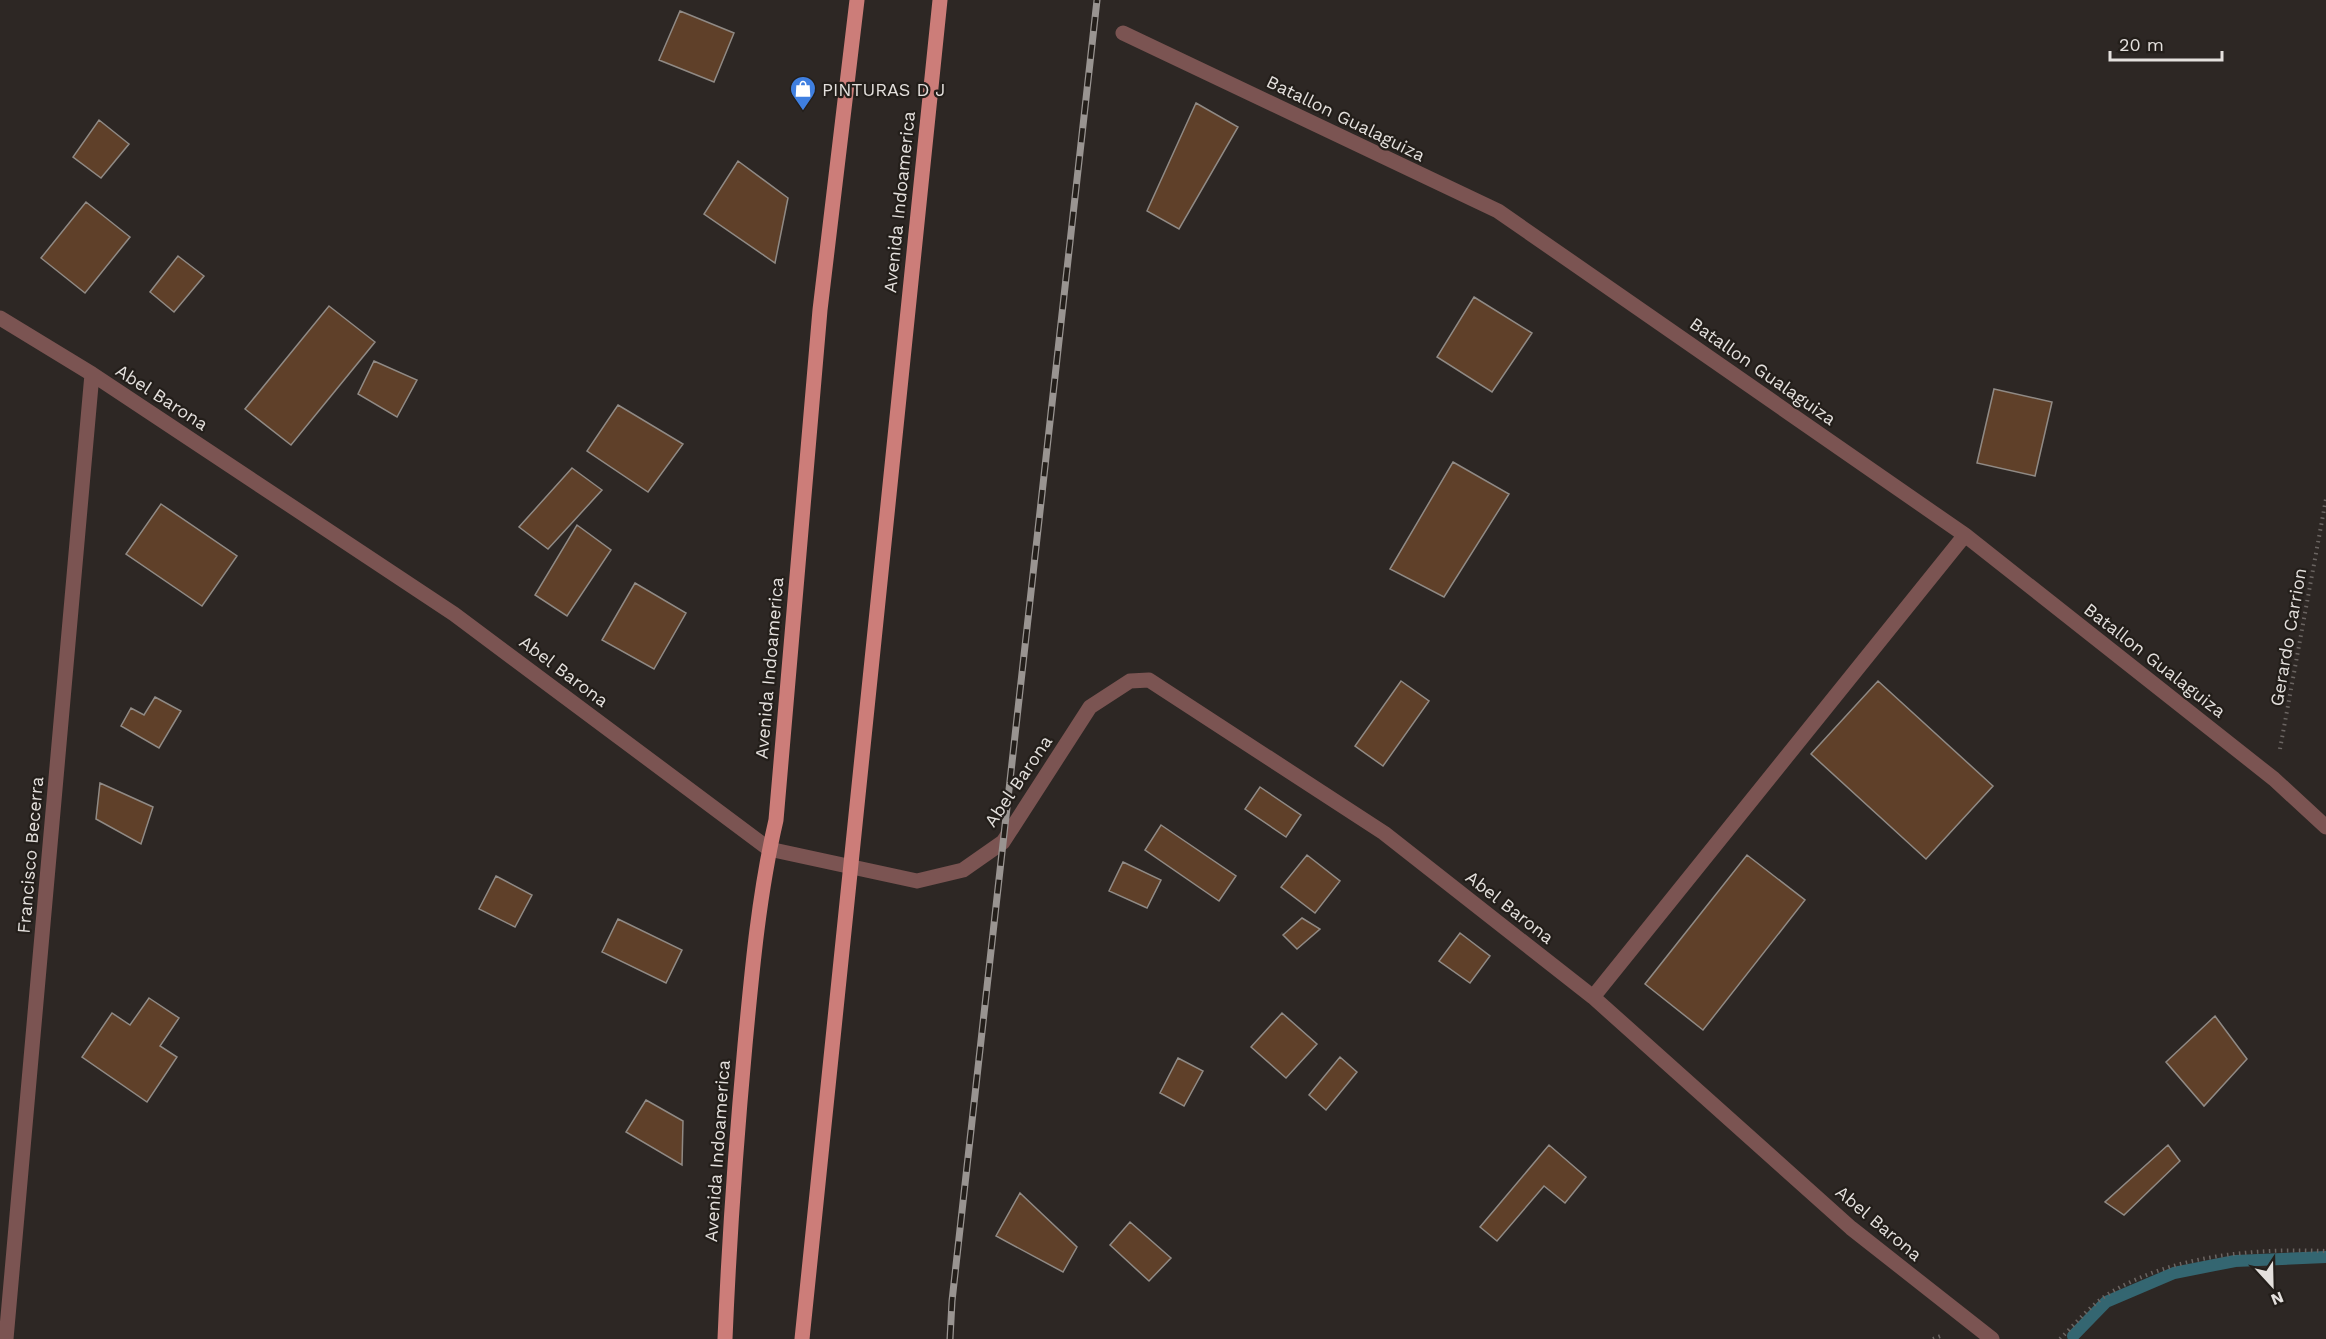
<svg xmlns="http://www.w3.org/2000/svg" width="2326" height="1339" font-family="'Work Sans',sans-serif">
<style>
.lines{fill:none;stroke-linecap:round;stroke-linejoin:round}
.stream{stroke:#346671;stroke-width:12}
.building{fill:#5f4029;stroke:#908a85;stroke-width:1.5}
.path{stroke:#6b6562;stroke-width:4;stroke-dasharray:1.5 4.5;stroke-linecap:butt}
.street{stroke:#7b5452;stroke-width:15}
.primary{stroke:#cc7d79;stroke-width:15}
.rail-casing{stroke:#999491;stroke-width:7}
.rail{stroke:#231e1a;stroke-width:4.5;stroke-dasharray:14;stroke-linecap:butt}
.labels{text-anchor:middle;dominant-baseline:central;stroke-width:4.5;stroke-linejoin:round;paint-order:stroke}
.poi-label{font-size:18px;fill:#e4e0dd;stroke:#231e1a;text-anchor:start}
.street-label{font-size:18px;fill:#e4e0dd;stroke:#231e1a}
</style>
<rect width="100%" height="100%" fill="#2d2724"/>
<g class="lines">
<path class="stream" d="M2073 1336 2106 1302 2174 1273 2235 1261 2326 1257"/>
</g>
<path class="building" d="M680 11 734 33 714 82 659 60Z
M1196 103 1238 127 1179 229 1147 211Z
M99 120 129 144 101 178 73 157Z
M738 161 788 198 775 263 704 214Z
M86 202 130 237 85 293 41 258Z
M178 256 204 276 174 312 150 292Z
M1474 297 1532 333 1492 392 1437 357Z
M329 306 375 342 291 445 245 409Z
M374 361 417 380 397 417 358 394Z
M1994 389 2052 402 2035 476 1977 463Z
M618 405 683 444 648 492 587 451Z
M1453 462 1509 494 1444 597 1390 569Z
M572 468 602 490 548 549 519 527Z
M161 504 237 556 202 606 126 554Z
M577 525 611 550 567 616 535 595Z
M635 583 686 613 654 669 602 640Z
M1401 681 1429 701 1383 766 1355 746Z
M1878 681 1993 786 1926 859 1811 754Z
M155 697 181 711 159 748 121 726 131 708 144 715Z
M100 783 153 807 141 844 96 819Z
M1260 787 1301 815 1286 837 1245 809Z
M1161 825 1236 876 1219 901 1145 850Z
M1307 855 1340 881 1315 913 1281 887Z
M1747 855 1805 900 1703 1030 1645 984Z
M1123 862 1161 880 1147 908 1109 891Z
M496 876 532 895 515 927 479 909Z
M1302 918 1320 929 1297 949 1283 935Z
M618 919 682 950 666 983 602 952Z
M1460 933 1490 956 1470 983 1439 961Z
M149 998 179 1018 160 1046 177 1057 147 1102 82 1057 112 1013 130 1025Z
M1282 1013 1317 1044 1286 1078 1251 1047Z
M2215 1016 2247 1059 2204 1106 2166 1062Z
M1340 1057 1357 1072 1326 1110 1309 1095Z
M1178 1058 1203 1071 1184 1106 1160 1093Z
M646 1100 683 1121 682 1165 626 1132Z
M1549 1145 1586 1177 1565 1203 1544 1186 1497 1241 1480 1227Z
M2168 1145 2180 1161 2124 1215 2105 1202Z
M1020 1193 1077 1247 1063 1272 996 1236Z
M1130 1222 1171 1258 1149 1281 1110 1245Z"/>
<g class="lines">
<path class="path" d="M2280 749 2326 499
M1933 1339 1943 1335
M2060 1339C2076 1323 2094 1301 2115 1290 2177 1255 2256 1248 2326 1251"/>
<path class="street" d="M1123 33 1498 211 1965 535 2274 779 2326 827
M0 318 92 374 454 614 769 849 917 881 963 870 1003 842 1090 707 1130 681 1149 680 1384 833 1593 997 1851 1228 1992 1339
M1593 997 1965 535
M6 1339 92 374"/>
<path class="primary" d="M725 1339C729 1241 736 1143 745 1045 752 970 759 893 776 820L820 310 857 0
M802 1339 940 0"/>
<defs>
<path id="rail" d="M950 1339 952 1301 1097 0"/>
</defs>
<use href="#rail" class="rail-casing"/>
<use href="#rail" class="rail"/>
</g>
<defs>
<symbol id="shop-pin" viewBox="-11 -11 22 30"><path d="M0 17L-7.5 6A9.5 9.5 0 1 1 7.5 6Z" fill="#3f7fe0" stroke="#231e1a"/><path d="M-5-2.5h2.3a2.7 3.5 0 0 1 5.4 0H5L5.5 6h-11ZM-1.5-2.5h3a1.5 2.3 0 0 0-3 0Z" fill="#fff"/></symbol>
</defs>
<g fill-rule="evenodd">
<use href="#shop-pin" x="788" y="74" width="30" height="40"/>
</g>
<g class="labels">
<g class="poi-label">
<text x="822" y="89">PINTURAS D J</text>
</g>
<g class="street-label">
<text transform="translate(1346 118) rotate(26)">Batallon Gualaguiza</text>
<text transform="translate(899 202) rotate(-84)">Avenida Indoamerica</text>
<text transform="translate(1763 371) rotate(35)">Batallon Gualaguiza</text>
<text transform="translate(162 397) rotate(33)">Abel Barona</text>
<text transform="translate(2288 637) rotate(-80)">Gerardo Carrion</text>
<text transform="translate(2155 660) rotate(38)">Batallon Gualaguiza</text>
<text transform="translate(769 668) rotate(-85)">Avenida Indoamerica</text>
<text transform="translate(564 671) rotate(37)">Abel Barona</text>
<text transform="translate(1018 781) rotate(-56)">Abel Barona</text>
<text transform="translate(30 855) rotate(-85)">Francisco Becerra</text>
<text transform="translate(1510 907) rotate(38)">Abel Barona</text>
<text transform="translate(717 1151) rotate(-86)">Avenida Indoamerica</text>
<text transform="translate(1879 1223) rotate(40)">Abel Barona</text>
</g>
</g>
<g transform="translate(2272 1285) rotate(158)" stroke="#231e1a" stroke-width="4.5" paint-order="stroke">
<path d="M0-4.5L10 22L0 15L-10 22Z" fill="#e4e0dd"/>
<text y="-9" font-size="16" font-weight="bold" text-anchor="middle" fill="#e4e0dd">N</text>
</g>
<path d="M2110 51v9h112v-9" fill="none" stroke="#e4e0dd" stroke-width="3"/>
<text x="2119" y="51" font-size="18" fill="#e4e0dd" stroke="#231e1a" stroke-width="4.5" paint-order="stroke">20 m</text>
</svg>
